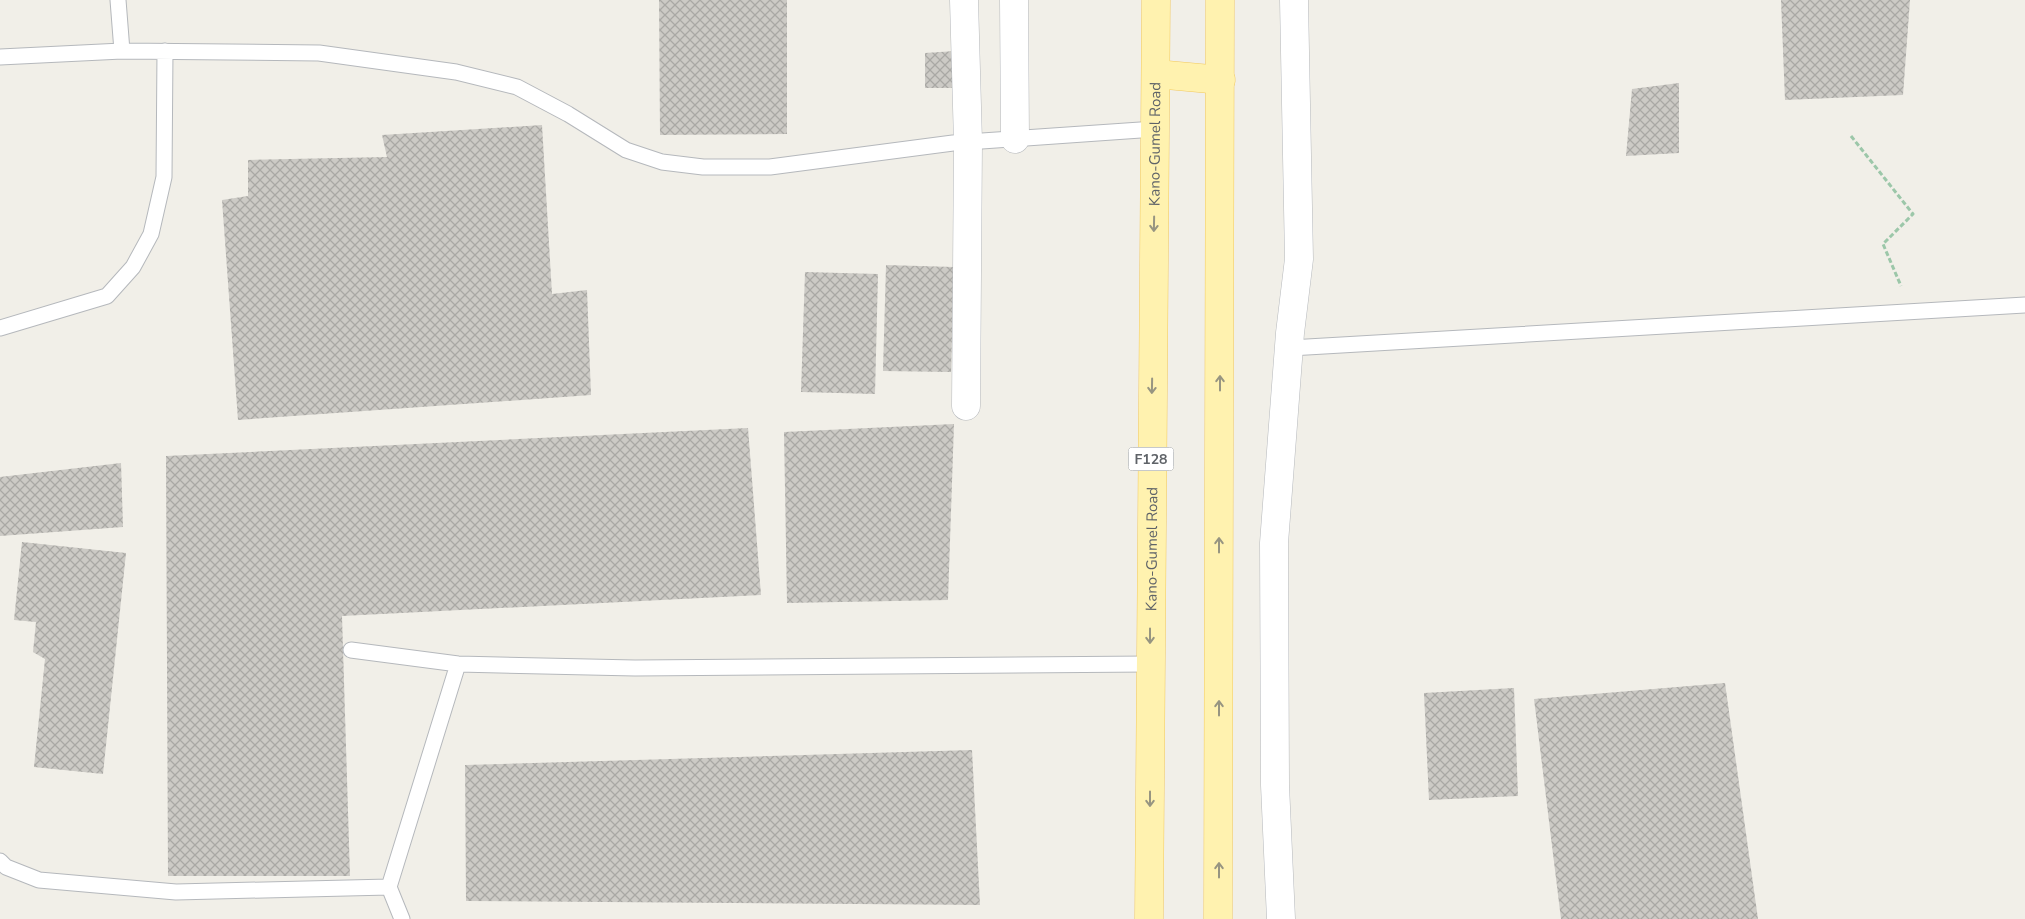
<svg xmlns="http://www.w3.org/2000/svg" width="2025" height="919" font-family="'Nunito Sans',sans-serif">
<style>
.building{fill:url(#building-cross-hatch)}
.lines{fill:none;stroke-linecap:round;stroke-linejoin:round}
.service-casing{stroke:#b5b8bc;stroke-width:17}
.minor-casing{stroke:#b5b8bc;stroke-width:29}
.primary-casing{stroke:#f2c960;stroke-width:29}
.path{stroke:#9cc7a9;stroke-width:3;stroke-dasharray:5 2.5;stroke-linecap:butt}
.service{stroke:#fff;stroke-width:15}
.minor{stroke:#fff;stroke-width:28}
.primary{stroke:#fff2af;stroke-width:28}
.oneway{stroke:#979581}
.labels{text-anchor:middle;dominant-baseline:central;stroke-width:4;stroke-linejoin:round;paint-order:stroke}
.shield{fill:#fff;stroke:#8f9295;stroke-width:1}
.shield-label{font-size:14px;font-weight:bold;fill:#5f6368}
.street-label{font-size:15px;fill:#5f6368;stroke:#fff}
</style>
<defs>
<pattern id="building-cross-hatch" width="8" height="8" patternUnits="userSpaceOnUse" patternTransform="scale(1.25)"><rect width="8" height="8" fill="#cccac5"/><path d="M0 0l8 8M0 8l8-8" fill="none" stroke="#a9a8a4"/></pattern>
</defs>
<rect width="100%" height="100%" fill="#f1efe8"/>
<path class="building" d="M659 0H787V134L660 135Z
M1781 0H1910L1903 95 1785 100Z
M955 51 956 88H925V53Z
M1679 83V153L1626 156 1632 89Z
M542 125 552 294 587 290 591 395 238 420 222 200 248 196V160L387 157 382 135Z
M886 265 954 267 951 372 883 371Z
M805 272 878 274 875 394 801 392Z
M954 424 948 600 787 603 784 432Z
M748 428 761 595 342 616 350 876H168L166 456Z
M121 463 123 527 0 536V477Z
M22 542 126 553 103 774 34 767 45 659 33 652 36 622 14 620Z
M1725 683 1758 919H1561L1534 699Z
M1514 688 1518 796 1429 800 1424 693Z
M972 750 980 905 466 901 465 765Z"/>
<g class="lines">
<defs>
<path id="service" d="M118 0 122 51
M0 57 122 51 319 53 456 72 517 87 568 114 626 150 662 162 703 167H770L953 143 1155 129
M0 328 107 296 133 267 151 234 164 177 165 51
M1290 348 2025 305
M351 650 458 664 635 668 1150 664
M0 861 6 867 39 880 176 892 389 887
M402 919 389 887 458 664"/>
<path id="minor" d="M964 0 968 142 966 406
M1014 0 1015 139
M1281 919 1275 785 1274 543 1290 333 1299 259 1294 0"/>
<g id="primary">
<path d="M1156 74 1221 80"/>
<path id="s1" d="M1149 919 1156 0"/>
<path d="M1218 919 1220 0"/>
</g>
</defs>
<use href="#service" class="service-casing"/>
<use href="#minor" class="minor-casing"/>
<use href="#primary" class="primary-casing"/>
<path class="path" d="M1851 136 1913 214 1883 244 1901 286"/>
<use href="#service" class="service"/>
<use href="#minor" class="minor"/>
<use href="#primary" class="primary"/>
</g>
<defs><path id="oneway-shaft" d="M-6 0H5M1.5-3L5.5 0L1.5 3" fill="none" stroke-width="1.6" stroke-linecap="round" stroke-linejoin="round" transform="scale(1.25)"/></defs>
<g class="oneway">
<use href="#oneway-shaft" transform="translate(1154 224) rotate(91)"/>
<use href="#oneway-shaft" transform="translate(1220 383) rotate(-90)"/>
<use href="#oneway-shaft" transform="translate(1152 386) rotate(91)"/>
<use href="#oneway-shaft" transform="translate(1219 545) rotate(-90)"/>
<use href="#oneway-shaft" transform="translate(1150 636) rotate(90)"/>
<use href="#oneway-shaft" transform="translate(1219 708) rotate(-90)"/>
<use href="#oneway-shaft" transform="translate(1150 799) rotate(90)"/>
<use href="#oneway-shaft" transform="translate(1219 870) rotate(-90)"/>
</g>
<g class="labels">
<rect class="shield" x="1128.5" y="447.5" width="45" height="23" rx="4"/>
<g class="shield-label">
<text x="1151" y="459">F128</text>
</g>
<g class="street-label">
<text stroke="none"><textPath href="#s1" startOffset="775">Kano-Gumel Road</textPath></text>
<text stroke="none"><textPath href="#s1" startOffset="370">Kano-Gumel Road</textPath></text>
</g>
</g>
</svg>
